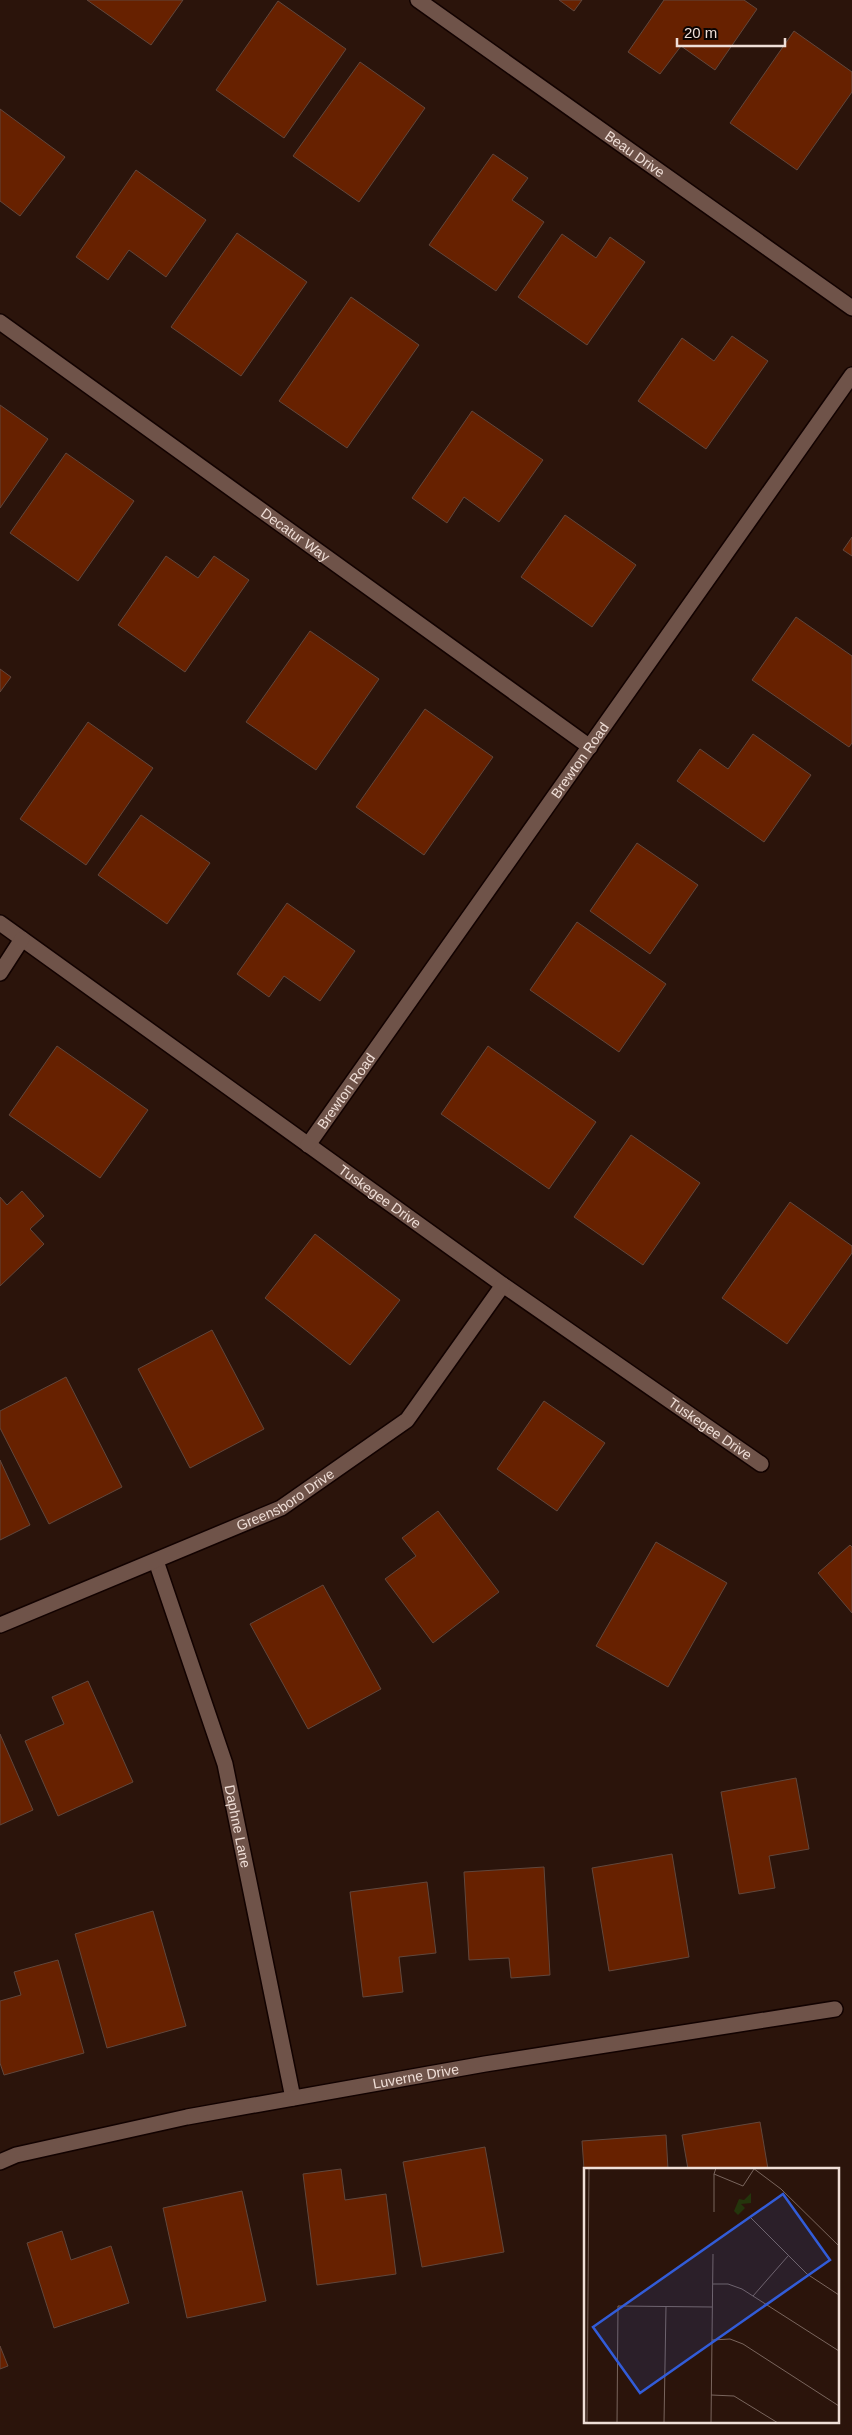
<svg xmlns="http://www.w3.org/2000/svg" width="852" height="2435" font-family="Arial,sans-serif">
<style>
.building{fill:#672100;stroke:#61473c}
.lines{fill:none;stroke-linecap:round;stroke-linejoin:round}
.street-casing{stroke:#120200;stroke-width:18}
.street{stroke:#6f5349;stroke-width:15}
.labels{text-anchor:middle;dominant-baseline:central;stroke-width:5;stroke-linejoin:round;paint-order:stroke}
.street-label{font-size:14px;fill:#efded7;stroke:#0c0402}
.inset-road{fill:none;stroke:#79655d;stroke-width:1}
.view{fill:#325cd8;fill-opacity:0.15;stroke:#325cd8;stroke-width:2.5}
.inset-edge{fill:none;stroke:#efded7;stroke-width:2.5}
</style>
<rect width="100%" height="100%" fill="#2b140b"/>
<path class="building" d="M87 0H183L151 45Z
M559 0H582L574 11Z
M664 0H744L757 9 715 70 681 46 660 74 628 52Z
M278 1 346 49 284 138 216 90Z
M794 31 852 72V92L797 170 730 123Z
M360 62 425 108 359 202 293 156Z
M0 109 65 157 20 216 0 201Z
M493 154 528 178 512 200 544 222 496 291 429 245Z
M136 170 206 220 166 277 129 250 108 280 76 257Z
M237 233 307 282 241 376 171 327Z
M562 234 596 258 610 237 645 262 587 345 518 297Z
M351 297 419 345 347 448 279 401Z
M732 336 768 361 706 449 638 401 682 338 714 361Z
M0 405 48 439 0 508Z
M472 411 543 460 499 522 464 497 447 523 412 498Z
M66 453 134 501 78 581 10 533Z
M565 515 636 565 592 627 521 577Z
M852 537V556L843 550Z
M166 556 198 578 214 556 249 580 185 672 118 625Z
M796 617 852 656V743L849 747 752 680Z
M310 631 379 679 316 770 246 722Z
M0 669 11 677 0 692Z
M425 709 493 757 424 855 356 807Z
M88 722 153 768 86 865 20 819Z
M753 734 811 775 764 842 677 781 700 749 728 769Z
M141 815 210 863 167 924 98 875Z
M637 843 698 885 650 954 590 911Z
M287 903 355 951 320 1001 284 976 269 997 237 974Z
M577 922 666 984 619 1052 530 990Z
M57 1046 148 1110 100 1178 9 1115Z
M488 1046 596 1122 549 1189 441 1114Z
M631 1135 700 1183 643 1265 574 1217Z
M22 1191 44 1216 30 1229 44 1244 0 1286V1197L7 1205Z
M790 1202 852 1246V1253L787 1344 722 1298Z
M315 1234 400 1300 350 1365 265 1298Z
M212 1330 264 1429 190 1468 138 1369Z
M66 1377 122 1487 49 1524 0 1428V1411Z
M544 1401 605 1443 557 1511 497 1469Z
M0 1460 30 1525 0 1540Z
M438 1511 499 1592 433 1643 385 1579 416 1556 402 1538Z
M656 1542 727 1583 668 1687 596 1646Z
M850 1545 852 1547V1613L818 1573Z
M323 1585 381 1689 308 1729 250 1624Z
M88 1681 133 1782 58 1816 25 1741 64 1724 52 1697Z
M0 1734 33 1810 0 1825Z
M796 1778 809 1849 769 1856 775 1888 739 1894 721 1792Z
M672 1854 689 1957 609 1971 592 1868Z
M544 1867 550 1975 511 1978 509 1958 469 1960 464 1872Z
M427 1882 436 1953 399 1957 403 1992 363 1997 350 1892Z
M153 1911 186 2026 107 2048 75 1934Z
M58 1960 84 2053 4 2075 0 2063V2001L21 1995 14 1972Z
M760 2122 768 2169H688L682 2135Z
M666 2135 668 2169H586V2197L582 2141Z
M485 2147 504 2252 422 2267 403 2162Z
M341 2169 345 2200 386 2194 396 2274 317 2285 303 2174Z
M242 2191 266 2301 187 2318 163 2208Z
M62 2231 71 2260 111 2246 129 2303 54 2328 27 2243Z
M0 2346 8 2366 0 2369Z"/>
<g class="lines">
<defs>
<g id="street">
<path id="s1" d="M418 0 852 308"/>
<path id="s2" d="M0 322 590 747"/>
<path id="s3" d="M0 923 503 1285 761 1464"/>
<path d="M0 973 22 939"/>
<path id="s4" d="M308 1145 852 375"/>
<path id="s5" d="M156 1561 225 1764 293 2098"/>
<path id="s6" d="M0 1625 281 1508 407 1420 503 1285"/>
<path id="s7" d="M0 2162 16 2155 187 2117 485 2064 835 2009"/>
</g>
</defs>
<use href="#street" class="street-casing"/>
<use href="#street" class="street"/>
</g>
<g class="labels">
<g class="street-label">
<text stroke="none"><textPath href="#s1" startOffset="266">Beau Drive</textPath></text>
<text stroke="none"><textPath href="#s2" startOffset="364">Decatur Way</textPath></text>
<text stroke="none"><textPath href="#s4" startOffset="471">Brewton Road</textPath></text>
<text stroke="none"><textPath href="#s4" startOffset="66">Brewton Road</textPath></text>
<text stroke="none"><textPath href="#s3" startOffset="468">Tuskegee Drive</textPath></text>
<text stroke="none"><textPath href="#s3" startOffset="872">Tuskegee Drive</textPath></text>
<text stroke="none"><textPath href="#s6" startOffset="312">Greensboro Drive</textPath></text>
<text stroke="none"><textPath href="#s5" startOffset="278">Daphne Lane</textPath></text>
<text stroke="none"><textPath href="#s7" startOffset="425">Luverne Drive</textPath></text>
</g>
</g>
<g transform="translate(584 2168)">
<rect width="255" height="255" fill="#2b140b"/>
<path d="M167 25V35L157 36 161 40 154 47 150 43 155 31 160 32Z" fill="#24350c"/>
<path class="inset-road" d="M132 0 130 6 159 18 170 1M169 0 197 21 255 78M130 6V44M167 50 223 106 255 127M129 116H144L158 121 255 183M169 128 204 88M128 172 146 171 159 176 255 238M127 227 150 228 194 255M3 255 5 0M33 255 34 138 128 139M80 255 82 138M127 255 129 86"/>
<path class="view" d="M199 26 246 92 56 225 9 159Z"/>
<rect width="255" height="255" class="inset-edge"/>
</g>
<path d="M677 38v8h108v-8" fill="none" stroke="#efded7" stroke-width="2.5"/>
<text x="684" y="38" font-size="15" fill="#efded7" stroke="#0c0402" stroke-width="4" paint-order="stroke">20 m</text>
</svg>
